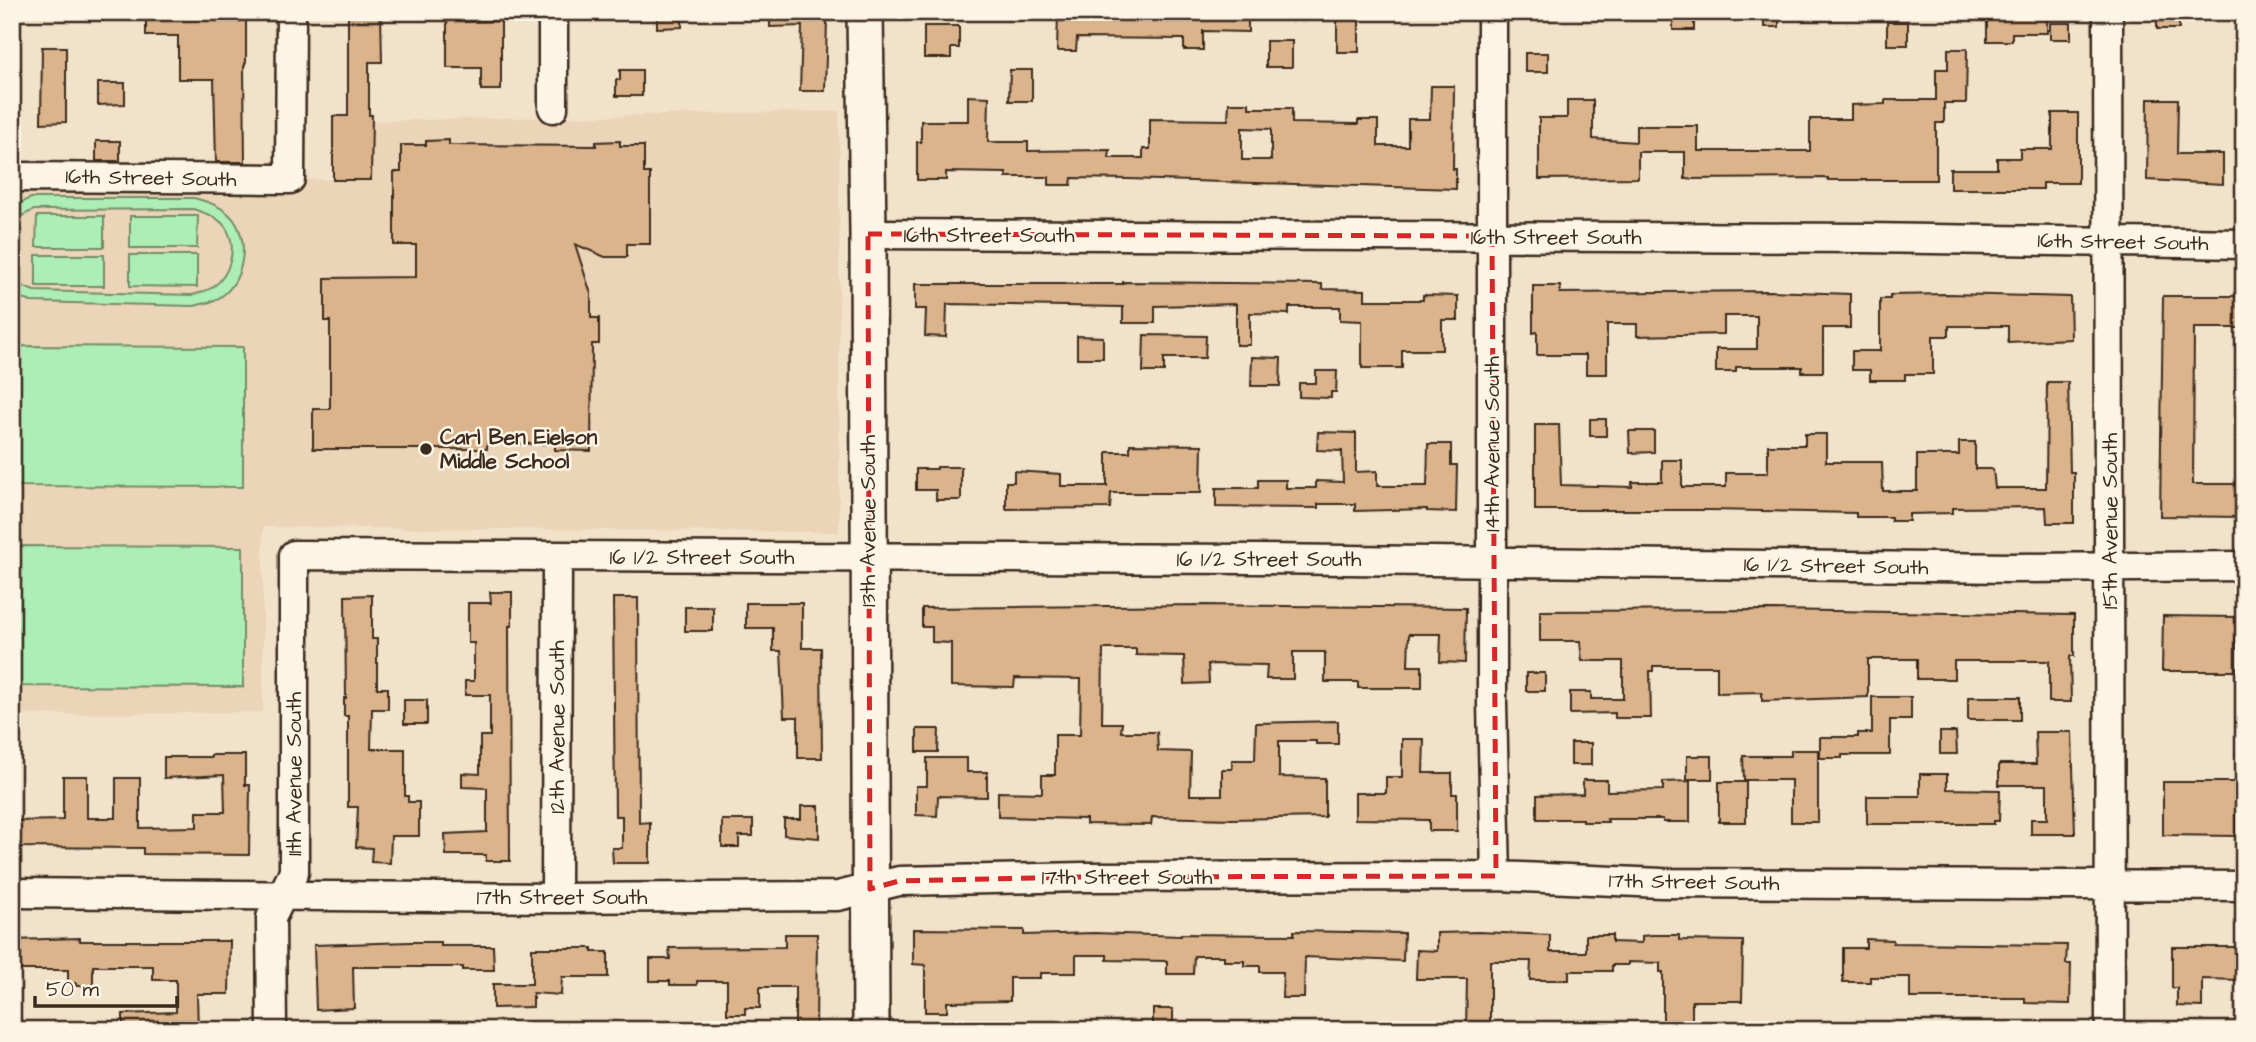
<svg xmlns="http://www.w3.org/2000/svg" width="2256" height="1042" font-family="'Architects Daughter',sans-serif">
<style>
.built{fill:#ebd4b7}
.green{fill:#adeeb6;stroke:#748c6a;stroke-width:2}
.building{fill:#dbb48c;stroke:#3b2a1e;stroke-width:2;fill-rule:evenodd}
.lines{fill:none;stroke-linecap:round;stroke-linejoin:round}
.minor-casing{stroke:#3b2a1e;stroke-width:33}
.major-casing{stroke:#3b2a1e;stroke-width:40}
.minor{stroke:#fcf5e5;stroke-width:28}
.major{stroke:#fcf5e5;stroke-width:35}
.marked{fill:none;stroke:#d62828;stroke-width:5;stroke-dasharray:14 9;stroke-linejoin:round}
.poi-dot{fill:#3b2a1e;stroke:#fcf5e5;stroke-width:2.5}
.labels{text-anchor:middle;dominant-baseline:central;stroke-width:5;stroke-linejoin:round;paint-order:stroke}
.street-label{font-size:21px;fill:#3b2a1e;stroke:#fcf5e5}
.poi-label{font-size:21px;font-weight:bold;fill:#3b2a1e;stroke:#fcf5e5;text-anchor:start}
</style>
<rect width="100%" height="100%" fill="#f2e2ca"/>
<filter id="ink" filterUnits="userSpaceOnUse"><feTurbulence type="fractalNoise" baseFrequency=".0143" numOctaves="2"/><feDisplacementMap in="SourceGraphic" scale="14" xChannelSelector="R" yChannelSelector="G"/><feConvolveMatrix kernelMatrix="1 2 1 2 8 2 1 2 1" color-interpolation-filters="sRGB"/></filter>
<g filter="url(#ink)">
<path class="built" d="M839 111V532L263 527V712L12 715V192L276 193 278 179 371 180 372 121Z"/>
<path class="green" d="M31 198H194C210 202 227 208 236 223 250 248 242 287 215 300 209 303 200 304 194 306L31 302 12 294V278L17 284 34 291 192 295C199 293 207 291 213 287 230 275 238 247 226 228 219 217 205 213 193 209L34 210 17 218 12 223V207Z
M37 216H104V247H36Z
M130 216H198L197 248H130Z
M36 255H104V286H36Z
M130 255H197V287L130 286Z
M12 346 243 347V487L12 486Z
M12 546 243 547V687L12 686Z"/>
<path class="building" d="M208 12H246V61L244 67 245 162H216L214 79H178V36H146V16H208Z
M348 12H381L382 62H369V115H372L371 180H333V116H348Z
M447 12H465V22L501 21V90H481V68H447Z
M770 12H820V20H827L825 91H800L802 26 770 27Z
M1058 12H1248V32L1203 31V50H1184V39L1077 38 1076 51H1057Z
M1673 12H1694V30H1673Z
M1764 12H1779V27H1764Z
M2157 12H2179V29H2157Z
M657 13H682V27L657 28Z
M1987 15 2047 16V33H2012V41H1987Z
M1337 19H1359V52H1337Z
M1887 22H1908V45H1887Z
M2050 23H2071V39H2050Z
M924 26H959V48H951V58H924Z
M1266 41H1292V67H1266Z
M42 47H66V122L41 123Z
M1948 49H1967L1966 103H1944V123H1936V180H1828V178L1685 179V152H1638V178L1539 179V118H1567V100H1593V139L1636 142V126H1698V151H1810V119H1851V105L1885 104V100H1936V69H1948Z
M1525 53H1548V72H1525Z
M620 70H642V96H616V80H620Z
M1010 70H1032V101H1009Z
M98 83H125V104L98 105Z
M1431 86H1454L1453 169H1456V189L1128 179 1072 178 1071 185H1049V177H1006V173L946 172V180H917V142H921V121H968V96L989 97 988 142H1028V151L1110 150 1109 158H1143V149H1150V119L1228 120 1229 103H1249V108H1292V123L1358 124V120H1378V146H1408V119H1430ZM1242 128 1271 129V160H1242Z
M2148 99H2178L2177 154H2223V184L2147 180Z
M2052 113H2078V183H2043V189H1950V169H1997V158H2020V149H2052Z
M449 140V145L596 146V142L620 141V146H644V173H650V244H627V257H605L575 244 591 294V318H599V344H592L591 451 555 450V444L487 443V449H313V409H330V321H325V278L416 277V245H394V172H401V145H426V141Z
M96 141H120V161H96Z
M1123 282 1322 284V289L1365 290V300H1423V295L1458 296V320H1442V350H1402V368H1362V321L1340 320V307H1289V314L1250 313V345H1236V304L1155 306V323H1123V307L947 304 946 337 925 336 926 309H915V284H1123Z
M1533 286H1560V293L1770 291 1850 294V328H1823V372H1802V367H1736V372H1716V349H1757V316H1724V334L1637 336V324H1607V374H1586V355H1537V332L1533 333Z
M1949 294 2070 297 2071 339 2008 342V326H1949V336H1933V374H1905V380H1870V370H1852V351H1880V299H1890V295Z
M2163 296H2244V328H2194L2193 484H2244V517L2160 516Z
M1144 335 1206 336 1205 358H1164V372H1143Z
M1077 336 1103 337V358H1077Z
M1252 357 1281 358 1280 386H1251Z
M1316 371H1337L1336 392H1331V398L1299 397V383H1316Z
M2047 382H2068L2070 472H2074V523H2047L2046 507 1952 508V513L1909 514V521H1891V517H1856V513L1709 510H1535V425H1559L1561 485 1632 487V482H1662V460H1682V487H1726V473H1768V445H1805V434H1826V462H1882L1883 491H1917V455H1959V442H1975V469H1993L1995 488H2046Z
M1590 419H1606V436H1590Z
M1629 431H1654V452L1630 453Z
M1318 432 1356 433V472L1377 471V486H1427L1428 444H1451V465H1457L1456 512 1427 511V509L1355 511V504H1318V508L1216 507V488H1258V480H1286V488H1316V481L1343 482 1342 451 1317 450Z
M1130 444 1202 445 1201 493H1111L1110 508 1006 509V482H1014V471L1061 474V486H1107V452H1130Z
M937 467H961V500H936V490H916V469H937Z
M490 592H512V626H509L510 861H486V855H446L445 834 487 832V788L462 787V773L480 774V736H490V695H465V681H474V643H468V603H491Z
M372 595V639H377V688H388V709H372L371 749H405V796H408V802H419V836H391L390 863 371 862 372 848 356 847 358 807H348V716H344V698H346L345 596Z
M613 598H638L639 823 650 822V863H613L612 848H622V816H615Z
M746 603H802V648H821L822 758H798V717H784L781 651H773V628H746Z
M1203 605 1466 608 1465 663 1440 662 1441 634H1409L1408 666H1422V688H1358V682H1325V652H1293V679H1266L1267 665 1208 664 1209 683 1185 684 1184 656 1136 655V649H1103L1102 723H1122L1121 732H1157L1158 751 1191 752 1190 795H1222V769H1232V760H1255L1256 723 1338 721V744H1316V741H1279V777L1325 778V817L1232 819 1152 817 1151 825 1086 824V819L998 817V792L1042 793V775H1055V735H1080L1081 679 1015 678 1014 687 951 686V643L932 642V627H922V608Z
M685 607H713V631H685Z
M1772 610 2074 615V656H2070L2071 702H2049V661H1954V679H1917V659H1868V697L1762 701V692L1717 693V666H1653V671H1650L1651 718H1615V713L1570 714V692H1591V699H1623V661H1582L1580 641H1540V611Z
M2163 616 2236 617V671H2162Z
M1526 673H1545V691H1526Z
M1872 697H1911V720H1890V755H1842V758H1820V737H1858V733H1872Z
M1968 697H2020V720H1968Z
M404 700H427V724H404Z
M917 729H939L938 752H917Z
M1940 732H1956L1957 754H1940Z
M2035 732H2072L2075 834H2031V819H2047V785H1999V764H2036Z
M1402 739H1424L1423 773H1452V794H1457V831H1429V820L1355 819V793H1386V777H1402Z
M1571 743H1591V765H1571Z
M1791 750H1818V822H1791V780H1744L1743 756H1791Z
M211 755H245V785H250L249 855 143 854V848L12 847V821L63 820V776H87V818H116V778H140V828L197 827V812H225L224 775 164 778V757H211Z
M1687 756H1712V779H1687Z
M927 758H967V772H987V797L938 796 937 816 916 815V786H927Z
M1920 774H1947V789L2000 790 1999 821H1994V824H1867V796H1920Z
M1583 780H1607V791L1663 790V782L1690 781V822H1663V819H1607L1608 822H1583V819H1537V795L1583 794Z
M1719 782H1746V822H1719Z
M2163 782H2236V836L2163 835Z
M801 806H819V838L784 835V819H801Z
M722 820H753V836H739V847H722Z
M913 929 1024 930V935L1094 933 1181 936V934L1294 935V931L1404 933 1403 961 1305 957 1304 998H1282L1283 972H1260V966H1244V961H1224V956H1194L1193 974H1167V961L1107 960V955H1076V973H1040V978H1010V1001L947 1002V1012H925V965L913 964Z
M1478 932 1550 935V952H1586V935H1612V942L1642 943V936L1652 935H1679V940L1743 941 1742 1001H1692V1022L1663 1021V972H1660V963L1628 962V965H1612V971H1569V980H1530L1531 961H1490V1030H1466L1467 979H1416L1417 950 1437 951V933Z
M785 934H817L816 1030H795V987H760V1008H745V1014H727V981H697V985H670V981H650V959H670L669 948 785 947Z
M80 938V941H230L229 994H197L198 1030H123V1014L176 1012V980H153V966H93V986H76V983H68V970H17V966H12V940Z
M1866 939 1893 940V943L2067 945 2066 964H2071L2070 1004 2025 1003V998H1910V977H1870V982H1843V948H1866Z
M410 942H441V946H493L494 970H463V967H353L354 1008 316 1010 314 945Z
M2172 947H2244V980L2202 979V1007L2177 1006V988H2172Z
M532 948H592V952H608V977H562L561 995 533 993V1007L493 1008V984H532Z
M1153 1009H1173V1025H1153Z"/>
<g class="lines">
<defs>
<path id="minor" d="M553 12V108
M1492 12V703L1496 876
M2108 12 2110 1030
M12 177 290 179 291 12
M868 234 1867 238 2244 244
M12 893 556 898 838 896 899 881 1083 877 1496 876 1662 883 2244 886
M556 898 557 557
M272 1030 271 918 294 872V555L1258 559 2011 568 2244 566"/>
<path id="major" d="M865 12 868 234 871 1030"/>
</defs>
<use href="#minor" class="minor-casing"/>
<use href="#major" class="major-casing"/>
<use href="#minor" class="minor"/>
<use href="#major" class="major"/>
</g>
</g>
<path class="marked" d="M868 234 1492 236 1496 876 1083 877 899 881 870 889Z"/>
<circle class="poi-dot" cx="426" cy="449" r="7"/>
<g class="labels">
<g class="street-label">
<text transform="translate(151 178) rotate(1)">16th Street South</text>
<text x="989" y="235">16th Street South</text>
<text x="1556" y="237">16th Street South</text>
<text transform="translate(2123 242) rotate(1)">16th Street South</text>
<text transform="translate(1492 444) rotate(-90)">14th Avenue South</text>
<text transform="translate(868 521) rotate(-90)">13th Avenue South</text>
<text transform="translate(2110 521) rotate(-90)">15th Avenue South</text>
<text x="702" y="557">16 1/2 Street South</text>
<text x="1269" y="559">16 1/2 Street South</text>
<text transform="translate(1836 566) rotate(1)">16 1/2 Street South</text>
<text transform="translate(557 727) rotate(-90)">12th Avenue South</text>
<text transform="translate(294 774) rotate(-90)">11th Avenue South</text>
<text x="1127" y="877">17th Street South</text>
<text transform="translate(1694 882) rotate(1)">17th Street South</text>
<text x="562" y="897">17th Street South</text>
</g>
<g class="poi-label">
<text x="440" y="437">Carl Ben Eielson<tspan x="440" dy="24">Middle School</tspan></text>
</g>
</g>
<rect width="2256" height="1042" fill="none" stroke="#fcf5e5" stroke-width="42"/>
<rect x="21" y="21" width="2214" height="1000" fill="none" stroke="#3b2a1e" stroke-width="2.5" filter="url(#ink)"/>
<path d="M35 996v10h142v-10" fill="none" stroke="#3b2a1e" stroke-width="3.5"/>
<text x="46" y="996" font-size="21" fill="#3b2a1e" stroke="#fcf5e5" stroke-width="5" paint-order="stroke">50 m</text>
</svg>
